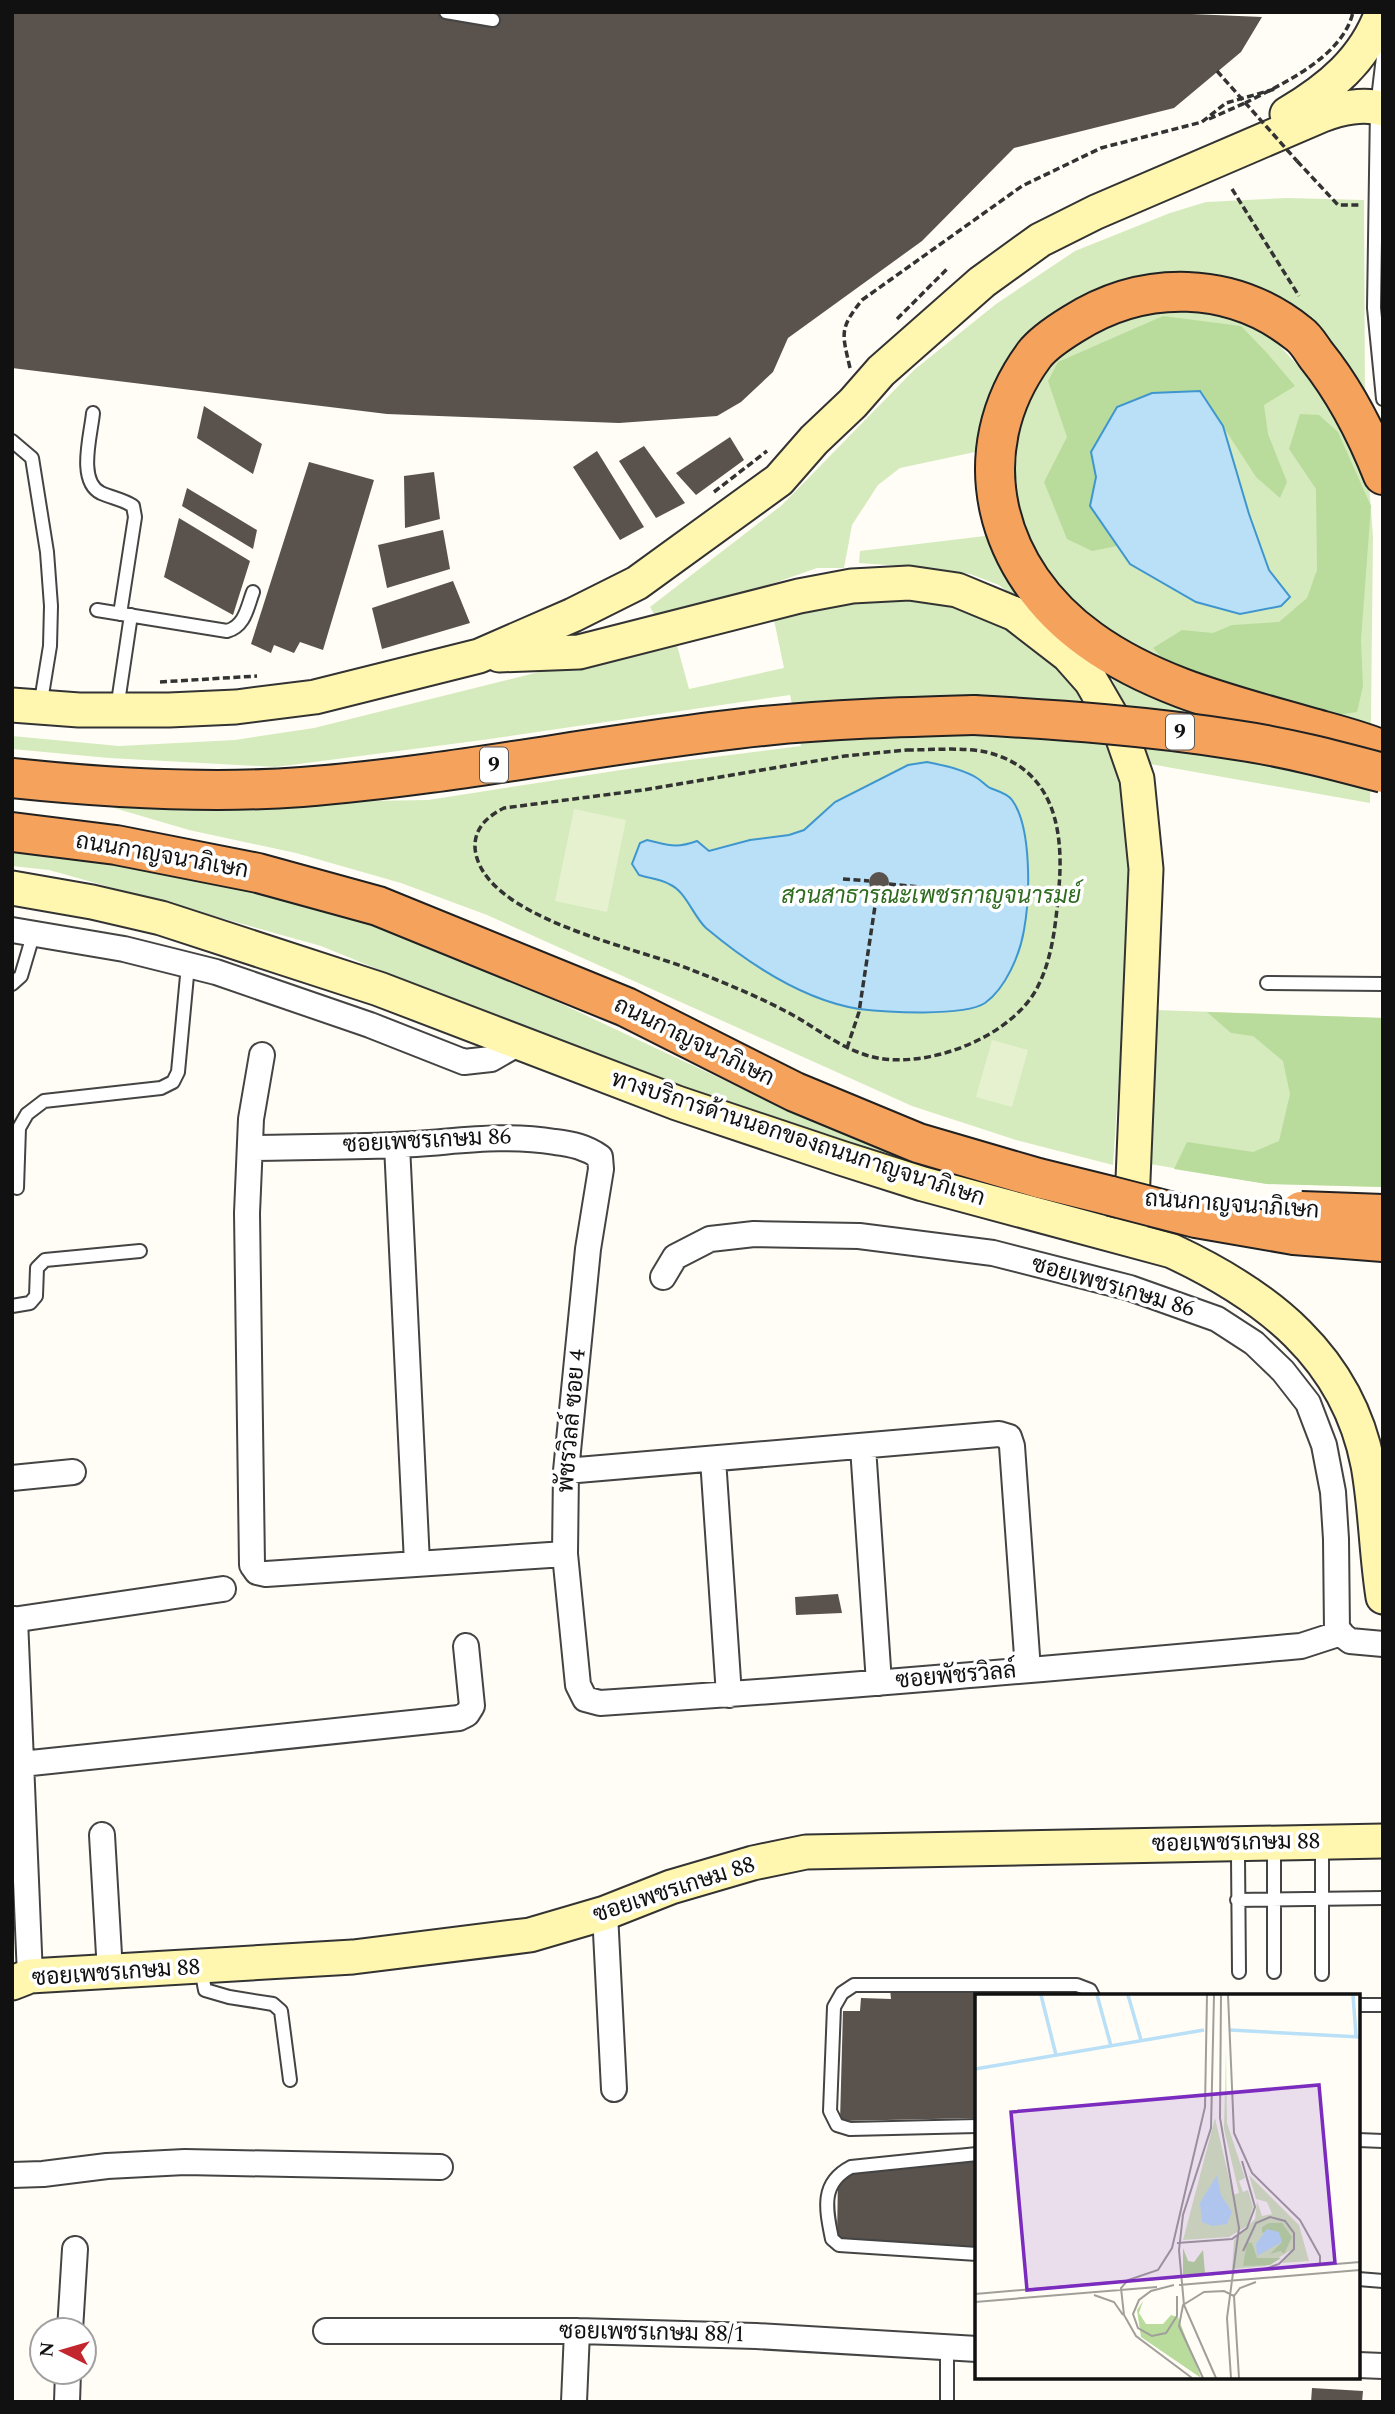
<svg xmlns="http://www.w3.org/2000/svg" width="1395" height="2414" font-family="Spectral,Sarabun,serif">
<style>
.green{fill:#d5ebbd}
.forest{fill:#b9dc9c}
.pitch{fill:#e6f2cf}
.water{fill:#b9e0f7;stroke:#3f96cf;stroke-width:2}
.building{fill:#5a524d}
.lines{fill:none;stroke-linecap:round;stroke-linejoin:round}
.lane-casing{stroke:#444;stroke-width:16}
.street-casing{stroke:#444;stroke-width:28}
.secondary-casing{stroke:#333;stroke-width:37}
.highway-casing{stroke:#222;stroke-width:42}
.path{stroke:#333;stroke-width:3.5;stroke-dasharray:7 3.5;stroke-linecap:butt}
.lane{stroke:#fff;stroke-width:12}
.street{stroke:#fff;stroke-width:24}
.secondary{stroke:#fff6b0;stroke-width:33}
.highway{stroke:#f5a25d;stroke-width:38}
.highway-bridge-casing{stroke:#222;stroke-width:42;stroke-linecap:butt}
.path-bridge{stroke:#333;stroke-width:3.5;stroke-dasharray:7 3.5;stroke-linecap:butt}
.highway-bridge{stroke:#f5a25d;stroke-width:38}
.labels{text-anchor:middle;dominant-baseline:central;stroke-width:7;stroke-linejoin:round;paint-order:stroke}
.shield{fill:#fff;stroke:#585858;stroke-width:2}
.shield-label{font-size:21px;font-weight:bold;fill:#111}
.street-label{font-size:23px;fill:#111;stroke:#fff}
.park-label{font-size:23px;font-style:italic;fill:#2f6b1f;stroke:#fff}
.inset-river{fill:none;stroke:#b9e0f7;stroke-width:3.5}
.inset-road{fill:none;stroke:#a09f9a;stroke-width:2}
.view{fill:#7b2cbf;fill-opacity:0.15;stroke:#7b2cbf;stroke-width:3.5}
.inset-edge{fill:none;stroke:#111;stroke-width:3.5}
</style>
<rect width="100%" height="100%" fill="#fffdf5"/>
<path class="green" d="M1287 198 1364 200 1365 407 1302 323 1236 286 1189 276 1133 283 1070 307 1014 351 988 397 1022 417 1040 367 1057 346 1082 328 1134 314 1195 301 1226 305 1266 331 1312 381 1353 441 1369 483 1373 537 1370 803 1150 764 1111 676 1049 623 999 585 970 574 931 568 859 563 860 551 985 536 975 452 900 468 878 485 852 525 844 568H817L659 623 650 607 782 505 914 370 996 304 1075 251 1170 213 1206 202Z
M902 598 948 605 1001 625 1050 658 1090 699 1113 751 1124 802 1130 867 1127 956 1113 1165 1016 1140 912 1106 487 915 401 883 296 853 189 830 104 805 428 800 666 763 801 746 790 695 490 739 276 767 109 758 12 749V736L119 746 235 740 314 728 675 638 689 689 784 668 774 620 846 604Z
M12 852 76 858 212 879 415 935 766 1100 922 1160 918 1174 561 1044 321 946 49 870 12 866Z
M1155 1010 1383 1018V1187L1267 1184 1150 1164Z"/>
<path class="forest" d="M1163 316 1241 326 1267 353 1295 386 1264 405 1268 434 1287 482 1280 498 1256 477 1200 391 1100 436 1091 452 1096 477 1090 506 1117 546 1092 551 1067 539 1044 482 1067 437 1048 381 1058 362Z
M1300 414 1319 415 1338 432 1371 506 1361 640 1363 686 1357 712 1331 716 1173 670 1153 648 1182 630 1213 633 1232 625 1279 622 1307 598 1317 570 1316 489 1289 449Z
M1207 1012 1383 1018V1187L1267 1184 1174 1169 1187 1142 1253 1152 1279 1141 1290 1094 1283 1061 1253 1036 1231 1033Z"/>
<path class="pitch" d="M574 809 626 820 607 912 555 901Z
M992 1040 1028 1050 1012 1107 976 1097Z"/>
<path class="water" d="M1200 391 1223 426 1249 514 1269 570 1290 597 1281 606 1240 614 1196 602 1130 564 1090 506 1096 477 1091 452 1117 407 1152 393Z
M927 762C943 765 963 769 977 778 982 781 985 785 990 788 997 791 1007 793 1012 800 1032 827 1030 897 1024 930 1020 954 1006 988 985 1003 964 1017 884 1012 859 1009 803 1000 749 964 706 928 693 916 686 891 669 884 660 879 648 878 639 875L632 864 640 843 647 840C669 845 675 849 697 841L709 851 750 840 789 835 804 830 835 802 908 765Z"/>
<path class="building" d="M12 12H1145L1262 17 1241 52 1174 108 1014 148 922 241 788 338 773 372 741 402 717 416 619 423 387 414 12 368Z
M204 406 262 444 253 474 197 438Z
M730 437 744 460 696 495 676 473Z
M644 446 685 503 656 518 619 461Z
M597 451 644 527 620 540 573 467Z
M309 462 374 480 323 650 300 642 294 653 274 645 271 653 251 644Z
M434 472 440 519 405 528 404 476Z
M187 488 257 530 253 549 182 506Z
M179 518 250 561 233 615 164 577Z
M443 530 450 569 387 588 378 545Z
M453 581 470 623 382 649 372 608Z
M869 882a10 10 0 1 1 20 0a10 10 0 1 1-20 0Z
M838 1594 842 1613 796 1615 795 1597Z
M890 1989H991V1996H977V2118L840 2121 843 2011H860L861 1998 891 1999Z
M977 2161V2249L837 2242 838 2173Z
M1312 2388 1363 2391 1362 2402H1311Z"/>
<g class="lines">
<defs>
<path id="lane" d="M446 12 493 20
M1383 57 1377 107 1374 308 1383 399
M93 413C91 435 77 481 101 493 112 498 122 499 133 506L135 517 120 614
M12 441 32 458 47 552 51 606 50 646 40 707
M97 610 227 631C245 626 247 608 253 592
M117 709 131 615
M1267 983 1383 984
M12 984 21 976 34 932
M17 1188 19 1128 27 1114 44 1101 161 1088 173 1082 178 1072 188 965
M12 1306 30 1303 36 1296 37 1268 45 1260 140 1251
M1322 1856V1974
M1238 1857 1239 1972
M1237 1900 1383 1898
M201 1969 205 1990 229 1997 273 2004 281 2011 290 2080
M1274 1972V1860
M1358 2005H1383
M977 2126 850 2129 837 2125 830 2111 834 2007 842 1993 854 1985H1077L1090 1990 1093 1996
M1358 2140 1383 2141
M977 2154 851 2167C820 2183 826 2209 832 2239L839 2245 977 2254
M1358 2279 1383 2281
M947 2402V2348"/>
<path id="street" d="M12 930 124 949 216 972 370 1025 464 1062 491 1059 519 1043
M262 1055 251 1119 247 1213 252 1565 257 1572 266 1574 565 1554
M397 1145 417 1563
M251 1148C299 1147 347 1147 395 1145 451 1143 498 1133 555 1142 572 1144 586 1147 600 1157L601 1169 588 1249 566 1471 565 1554 578 1685 585 1699 600 1703C834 1688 1068 1667 1301 1646L1341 1633
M663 1277 675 1257 710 1239 754 1234 859 1236 993 1253 1130 1288 1217 1319 1254 1343 1283 1371 1308 1403 1324 1445 1333 1492 1336 1539 1337 1631 1350 1641 1383 1644
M863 1447 879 1683
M713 1459 729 1695
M566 1471 999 1434 1009 1437 1012 1446 1028 1670
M12 1478 73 1472
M15 1619 30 1976
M12 1620 223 1589
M12 1765 459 1718 467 1714 472 1706 466 1646
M102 1835 110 1972
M605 1913 614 2089
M12 2175 43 2174 107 2166 185 2162 440 2167
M70 2330 75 2249
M326 2331H577L756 2336 977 2349
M1358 2365 1383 2366
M67 2402 68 2372
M574 2402 577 2331"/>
<path id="secondary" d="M1287 114C1329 89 1365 60 1382 12
M499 655 579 652 799 596 852 586 909 583 957 590 1015 614 1068 655 1091 681 1121 733 1137 779 1146 869 1131 1227
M12 705 79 710H169L236 707 315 697 479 656 573 615 637 583 779 480 814 440 853 403 881 371 982 282 1040 240 1096 212 1322 115C1340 108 1364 103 1383 109
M12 888 92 902 161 918 379 989 677 1103 841 1158 923 1184 1172 1251C1266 1295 1347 1356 1368 1465 1376 1509 1376 1553 1383 1597
M12 1983 30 1976 353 1957 530 1935 605 1913 671 1887 753 1863 806 1852 1383 1841"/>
<path id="highway" d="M1383 475C1366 432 1345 391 1316 355 1311 348 1306 339 1299 334 1232 280 1144 279 1073 324 1060 332 1043 343 1034 355 962 453 995 572 1090 640 1155 687 1233 705 1309 727 1334 734 1359 740 1383 750
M12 778C108 788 206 794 302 787 457 775 609 742 763 726 833 719 903 717 974 715
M12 832 116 845 258 873 378 906 626 1007 795 1092 918 1143 1038 1178 1111 1196"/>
</defs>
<use href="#lane" class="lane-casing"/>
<use href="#street" class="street-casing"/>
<use href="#secondary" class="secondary-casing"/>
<use href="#highway" class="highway-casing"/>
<path class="path" d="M1209 119 1245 103
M1297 161 1338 205H1360
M1232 189 1299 296
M897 319 949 267
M850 368C842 333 839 329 862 300L1022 186 1101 148 1202 122 1226 103 1275 89
M714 492 767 451
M160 682 257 676
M907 750C932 750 962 747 986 752 1053 768 1064 828 1059 887 1056 921 1053 959 1036 990 1008 1040 917 1074 863 1054 839 1046 820 1031 798 1018 765 999 727 984 692 970 636 947 481 918 475 848 474 828 488 816 504 808L643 790 845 756Z
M843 879 869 881
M889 884 919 887
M847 1048 859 1012 877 893"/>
<use href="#lane" class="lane"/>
<use href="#street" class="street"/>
<use href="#secondary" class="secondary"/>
<use href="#highway" class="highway"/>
<defs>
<path id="highway-bridge" d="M974 715C1062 720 1149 726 1236 740 1285 747 1334 760 1383 773
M1111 1196 1196 1218 1294 1235 1383 1242
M1301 1211 1383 1214"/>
</defs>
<use href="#highway-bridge" class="highway-bridge-casing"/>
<path class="path-bridge" d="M1217 71 1297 161
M1245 103C1282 84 1343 57 1353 12"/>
<use href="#highway-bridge" class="highway-bridge"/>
</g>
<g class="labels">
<g class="shield">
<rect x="1166" y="714.5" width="28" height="35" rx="5"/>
<rect x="480" y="747.5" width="28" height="35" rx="5"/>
</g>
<g class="shield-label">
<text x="1180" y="732">9</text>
<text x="494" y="765">9</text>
</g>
<g class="street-label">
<text transform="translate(162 856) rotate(10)">ถนนกาญจนาภิเษก</text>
<text transform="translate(694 1042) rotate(26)">ถนนกาญจนาภิเษก</text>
<text transform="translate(798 1139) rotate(18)">ทางบริการด้านนอกของถนนกาญจนาภิเษก</text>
<text transform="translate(427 1141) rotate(-3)">ซอยเพชรเกษม 86</text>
<text transform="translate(1232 1205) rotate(4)">ถนนกาญจนาภิเษก</text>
<text transform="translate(1113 1287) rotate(16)">ซอยเพชรเกษม 86</text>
<text transform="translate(572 1421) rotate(-85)">พัชรวิลล์ ซอย 4</text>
<text transform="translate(956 1676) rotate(-5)">ซอยพัชรวิลล์</text>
<text transform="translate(1236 1843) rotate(-1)">ซอยเพชรเกษม 88</text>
<text transform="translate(674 1890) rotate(-18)">ซอยเพชรเกษม 88</text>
<text transform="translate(116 1973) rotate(-4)">ซอยเพชรเกษม 88</text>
<text transform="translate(652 2333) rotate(1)">ซอยเพชรเกษม 88/1</text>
</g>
<g class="park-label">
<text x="931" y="896">สวนสาธารณะเพชรกาญจนารมย์</text>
</g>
</g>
<g transform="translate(975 1994)">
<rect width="385" height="385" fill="#fffdf5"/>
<path d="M251 53 252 129 270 184 264 187 268 198 273 196 278 213 272 232 254 243 208 246 240 124 258 201 264 199 249 135ZM274 181 324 231 334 267 307 269 316 256 291 272 257 275 259 246 280 225 282 207 287 222 297 220 292 208 281 205Z" fill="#d5ebbd"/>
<path d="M294 229H307L317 243 309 260 306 257 295 260 307 248 295 236 287 239V233ZM272 248 277 249 282 264H306L295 271 268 272ZM208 254 213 267 219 268 228 256 230 279 208 281ZM168 307 164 319 171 330H188L196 321 203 323 226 384 166 343 162 316Z" fill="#b9dc9c"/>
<path d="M242 181 246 201 257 218 252 230 237 232 227 228 225 209ZM292 235 304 238 307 248 282 262 281 250Z" fill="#b9e0f7"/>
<path class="inset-river" d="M66 1 81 61M122 1 136 52M153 1 166 46M378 1 381 42M255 36 385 43M0 75 229 36"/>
<path class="inset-road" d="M239 1 236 134 208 221 204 256 209 311 241 384M246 1 245 124 264 234 252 324 256 384M253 1 259 139 277 179 325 226 345 262V272M202 249 257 245 272 234 280 213 267 167M268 257 281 229 295 223 310 227 319 239V255L304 270 287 276M169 286 385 268M199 291 176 297 164 306 158 320 163 334 177 342 191 339 202 322V302M204 291 385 276M0 300 151 287M119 301 139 308 148 321M0 308 182 293M217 384 161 342 149 321 146 294 153 286 183 276 197 254 230 113 232 1M228 384 204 332 208 311 229 298 249 297 259 302M264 384 259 302 265 294 281 288"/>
<path class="view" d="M344 91 360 269 52 296 36 118Z"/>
<rect width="385" height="385" class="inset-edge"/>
</g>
<rect width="1395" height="2414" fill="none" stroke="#111111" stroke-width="28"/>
<g transform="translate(63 2351) rotate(275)"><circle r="33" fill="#ffffff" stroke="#a0a0a0" stroke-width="2"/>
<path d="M0-5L12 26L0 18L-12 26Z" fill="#c4262e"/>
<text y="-10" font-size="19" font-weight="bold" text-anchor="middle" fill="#111111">N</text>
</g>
</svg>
